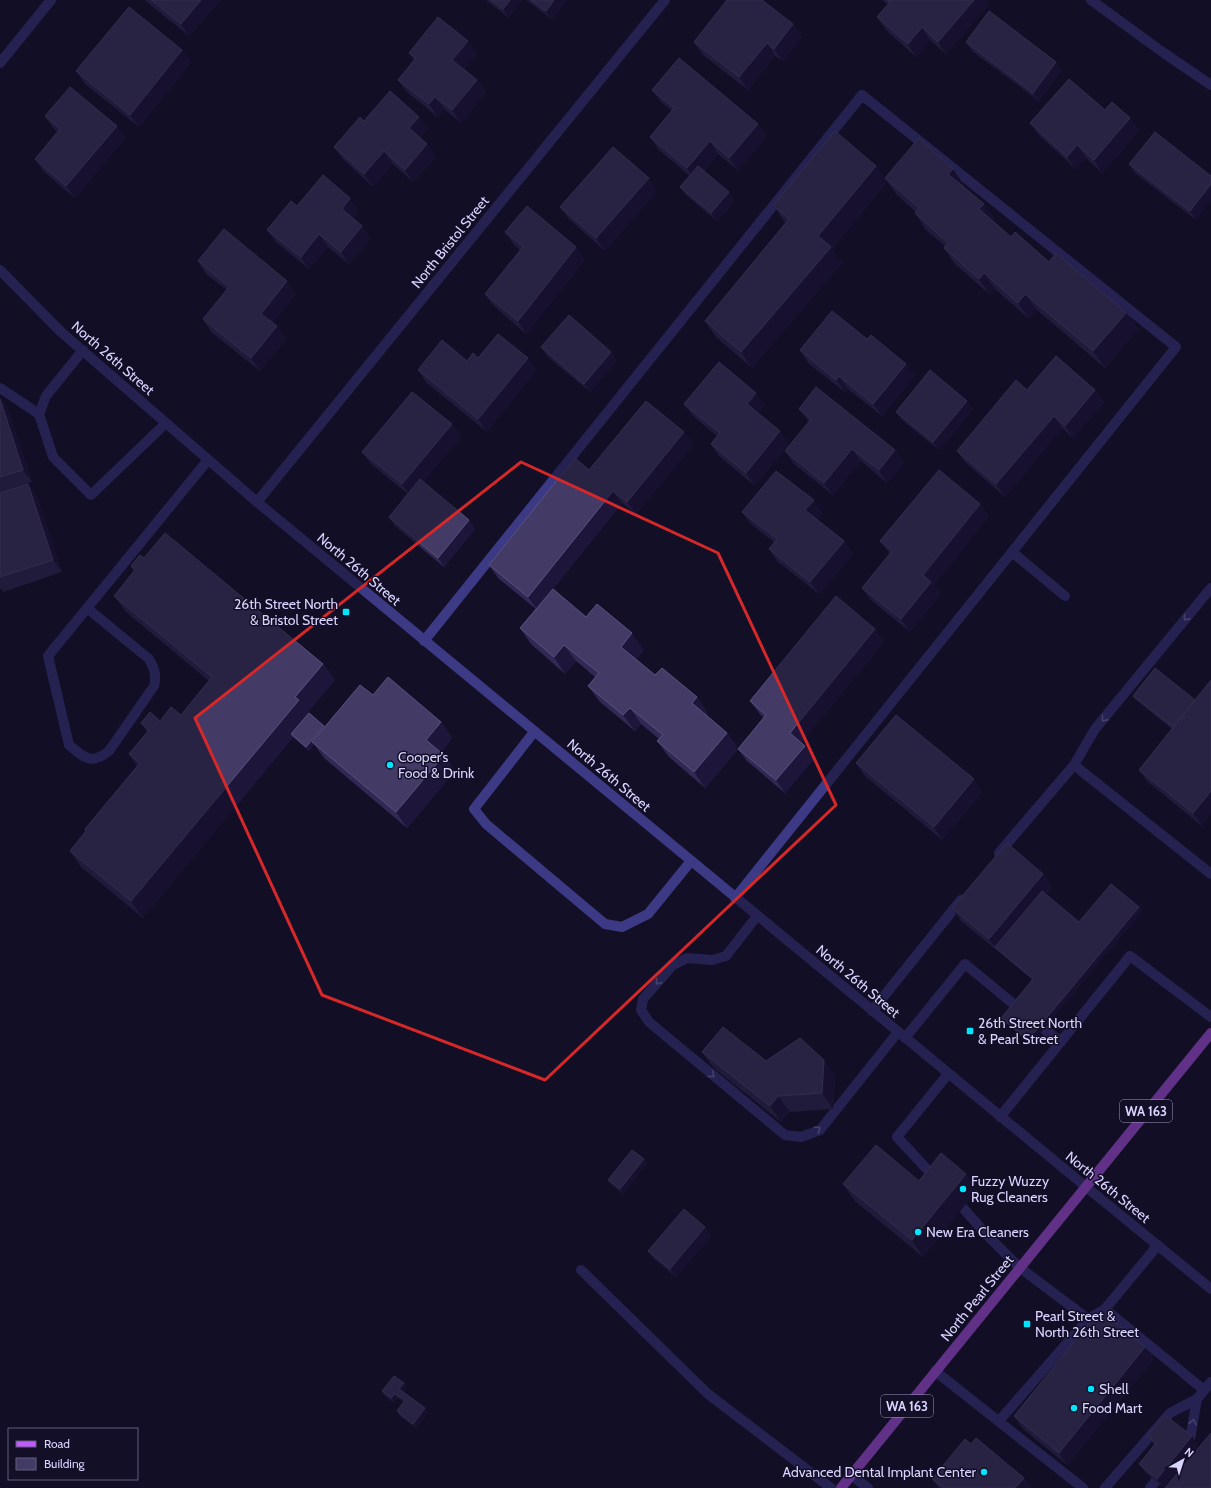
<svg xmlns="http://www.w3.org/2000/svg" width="1211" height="1488" font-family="Cabin,sans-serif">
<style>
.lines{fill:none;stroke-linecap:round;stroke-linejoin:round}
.service{stroke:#3d3a85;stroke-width:10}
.minor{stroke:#3d3a85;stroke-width:10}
.tertiary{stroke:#3d3a85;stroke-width:10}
.primary{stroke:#c25bff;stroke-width:10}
.wall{fill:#312854}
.shaded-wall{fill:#1d163a}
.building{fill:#433a66;stroke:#5a527e}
.oneway{stroke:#837fbc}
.marked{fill:none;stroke:#d62828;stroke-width:3;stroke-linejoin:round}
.poi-dot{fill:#00e5ff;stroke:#130f26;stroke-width:1.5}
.labels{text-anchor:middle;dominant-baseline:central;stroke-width:3;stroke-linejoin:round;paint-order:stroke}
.shield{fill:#130f26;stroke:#9e99be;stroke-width:1}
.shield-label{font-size:13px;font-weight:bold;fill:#d9d4ff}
.street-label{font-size:14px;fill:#d9d4ff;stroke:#130f26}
.poi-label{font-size:14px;fill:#d9d4ff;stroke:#130f26;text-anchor:start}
</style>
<rect width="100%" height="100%" fill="#130f26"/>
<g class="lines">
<path class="service" d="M83 350 46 396 39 414 53 457 91 495 166 423
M0 388 39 414
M1012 552 1065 596
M87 608 149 659C154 668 157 675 154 686L109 751C92 765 84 758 69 745L48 656 208 460
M424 641 862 95 1176 347 735 898
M534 732 474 809 486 824 605 924 622 927 648 914 691 861
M1074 765 1211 874
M999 853 1074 765 1095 729 1211 588
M757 916 726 956 712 960 687 958 673 965 643 999 641 1010 649 1022 785 1135 801 1137 820 1130 898 1032
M872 1011 961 900
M1044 1029 1061 1042
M905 1038 965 964 1017 1007
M1000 1117 1130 956 1211 1017
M937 1180 897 1137 948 1074
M963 1208 985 1233 1019 1267 1088 1319
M581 1270 708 1394 831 1488
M1105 1309 1204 1390
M935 1371 1083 1488
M999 1421 1088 1319 1105 1309 1158 1245
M1184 1446 1190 1439 1197 1399
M851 1475 868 1488
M1105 1488 1170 1413 1197 1399 1211 1382
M1150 1488 1164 1471"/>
<path class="minor" d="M1091 0 1161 51 1211 85
M0 63 51 0
M257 502 665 0"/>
<path class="tertiary" d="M0 270 60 331 257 502 1085 1186 1211 1289"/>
<path class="primary" d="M841 1488 1211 1033"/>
</g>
<path class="wall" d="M145 0H221L189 36 147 2Z
M486 0H523L509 18Z
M526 0H567L552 19Z
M882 0H985L989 5 946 54 930 40 916 57 886 30 877 17 888 5Z
M802 37 783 61 775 56 748 90 703 55 694 42Z
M966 42 1056 62 1062 70 1039 101 972 51Z
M182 50 191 63 139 127 85 84 76 71Z
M409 53H477L464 69 477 80 486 92 461 123 444 109 438 117 407 92 398 80 414 60Z
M652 90 758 124 767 136 738 170 718 154 704 171 735 201 717 221 686 195 680 187 690 176 659 150 650 137 672 111 661 102Z
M45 116 117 126 125 138 75 198 44 172 35 159 58 132 54 129Z
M1130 118 1139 131 1102 173 1086 158 1076 169 1039 135 1030 123Z
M364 121 428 129 420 138 427 144 436 157 413 182 393 164 373 187 343 159 334 147Z
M1129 164 1211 176 1196 220 1135 173Z
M876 166 887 182 832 249 842 263 752 368 716 337 705 321 786 223 784 221 773 205Z
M953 169 964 185 963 186 984 204 995 220 993 222 1011 237 1126 313 1138 329 1105 368 1037 310 1029 319 995 289 990 295 955 264 944 248 945 246 926 230 915 213 916 212 896 194 885 178Z
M657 191 605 251 569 219 560 207Z
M297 206 359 211 353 218 371 238 349 264 328 247 309 269 276 242 267 230Z
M505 232 585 260 526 334 494 306 485 294 520 250 514 245Z
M198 261 296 294 272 323 277 326 286 339 260 371 211 332 203 319 227 290 206 274Z
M867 339 915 376 882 416 848 389 845 392 808 363 800 350Z
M541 347 617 361 590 392 547 356Z
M478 358 536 370 487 432 427 383 418 370 467 361Z
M1027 390H1095L1104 403 1073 438 1062 428 1005 497 966 463 957 451Z
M0 397 7 407 32 482 0 493Z
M684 404 765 405 758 413 789 444 755 486 719 456 711 444 717 436 693 416Z
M799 409 895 450 904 463 887 483 861 461 833 495 794 464 785 451 809 422Z
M973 409 939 450 902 420 896 412Z
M452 424 461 437 423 482 475 529 444 567 395 526 389 517 408 494 371 464 362 452Z
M684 432 693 445 636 514 622 503 553 589 586 617 644 650 636 659 655 675 697 697 708 714 707 716 727 733 738 749 705 788 669 757 657 741 659 739 641 724 635 731 600 702 588 686 595 677 576 661 565 674 531 644 520 628 536 609 498 578 489 565 589 470Z
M28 484 37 497 62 572 3 592 0 588V493Z
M742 512 822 513 817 520 844 541 853 554 819 594 777 561 769 549 774 542 751 524Z
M989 516 934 585 940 595 910 632 871 600 862 588 890 554 880 541Z
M144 558 323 664 335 680 308 712 325 727 373 695 441 722 452 738 441 752 444 755 455 771 407 828 324 758 314 744 309 751 293 737 143 918 81 867 70 851 86 831 85 829 137 766 129 754 147 732 141 723 160 721 181 715 209 681 126 612 114 596 134 571 131 566Z
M884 642 801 743 805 746 814 759 785 793 747 761 738 749 764 718 759 713 750 701Z
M1155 668 1202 826 1148 782 1139 770 1172 729 1136 700 1133 696Z
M856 763 982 792 942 840 865 776Z
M1052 886 1045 895 1079 922 1139 907 1142 911 1031 1044 1004 1022 1001 1018 1033 980 961 921 952 908Z
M702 1052 766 1061 835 1076 833 1109 790 1112 781 1122 714 1068Z
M647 1164 623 1194 611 1184 608 1180Z
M966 1174 977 1190 923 1257 855 1201 843 1184 919 1181Z
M705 1227 711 1236 676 1277 654 1259 648 1251Z
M1145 1347 1154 1359 1067 1465 1023 1429 1014 1416Z
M407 1388 403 1392 425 1408 428 1413 416 1428 400 1416 397 1411 404 1402 398 1398 394 1403 385 1396 382 1391Z
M1147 1436 1198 1445 1163 1487 1145 1472 1139 1464 1154 1445Z
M971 1444 1024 1478 1031 1488H939L932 1479Z"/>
<path class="shaded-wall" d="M201 0H221L189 36 181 24Z
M510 0H523L509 18 503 9Z
M554 0H567L552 19 546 11Z
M974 0H985L989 5 946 54 938 42Z
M793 24 802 37 783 61 774 49Z
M922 27 930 40 916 57 908 44Z
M468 41 477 53 461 72 452 60Z
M767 43 775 56 748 90 739 77Z
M182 50 191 63 139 127 130 115Z
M1056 62 1062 70 1039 101 1033 93Z
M477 80 486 92 461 123 452 110Z
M435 97 444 109 438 117 429 104Z
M419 117 428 129 418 140 409 128Z
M1130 118 1139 131 1102 173 1094 160Z
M758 124 767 136 738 170 729 158Z
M117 126 125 138 75 198 66 186Z
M710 141 718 154 695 181 687 168Z
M427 144 436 157 413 182 405 170Z
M1077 145 1086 158 1076 169 1067 157Z
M384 151 393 164 373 187 364 174Z
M876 166 887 182 832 249 842 263 752 368 741 352 818 236Z
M953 169 964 185 959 190 948 174Z
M649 178 657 191 605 251 596 238Z
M1211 184V200L1196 220 1190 211Z
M729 192 735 201 717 221 711 213Z
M350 198 359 211 351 221 342 209Z
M984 204 995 220 990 225 979 209Z
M362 226 371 238 349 264 341 252Z
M319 234 328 247 309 269 301 257Z
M576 247 585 260 526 334 518 321Z
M984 273 995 289 990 295 979 279Z
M287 281 296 294 270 326 261 314Z
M1025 294 1037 310 1029 319 1018 303Z
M1126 313 1138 329 1105 368 1093 351Z
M277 326 286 339 260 371 251 358Z
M611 352 617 361 590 392 584 384Z
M528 358 536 370 487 432 478 419Z
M906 364 915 376 882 416 873 404Z
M839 376 848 389 845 392 836 380Z
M1095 390 1104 403 1073 438 1065 426Z
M756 393 765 405 756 416 747 404Z
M0 397 7 407 32 482 23 470 0 399Z
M967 401 973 409 939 450 933 442Z
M1054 416 1062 428 1005 497 996 484Z
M452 424 461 437 411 497 402 484Z
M780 431 789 444 755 486 746 473Z
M684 432 693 445 636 514 627 502Z
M852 449 861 461 833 495 824 483Z
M895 450 904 463 887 483 879 470Z
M28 484 37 497 62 572 53 560Z
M613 491 622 503 537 609 528 597Z
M814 500 822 513 814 523 805 510Z
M980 504 989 516 934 585 940 595 910 632 901 619 923 575Z
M469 520 475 529 444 567 438 558Z
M844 541 853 554 819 594 810 582Z
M875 629 884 642 799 746 790 733Z
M632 633 644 650 632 663 621 647Z
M564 645 576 661 565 674 554 657Z
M323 664 335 680 308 712 310 716 291 734 293 737 143 918 131 901 295 697Z
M697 697 708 714 703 720 692 703Z
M630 708 641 724 635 731 623 715Z
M441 722 452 738 437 756 426 740Z
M324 726 327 730 312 742 314 744 309 751 306 747Z
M727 733 738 749 705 788 694 772Z
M805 746 814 759 785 793 776 780Z
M444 755 455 771 407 828 396 812Z
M974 779 982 792 942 840 934 827Z
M1211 791V814L1202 826 1193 813Z
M1043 874 1052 886 999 950 995 947 989 939Z
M1139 907 1142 911 1031 1044 1028 1040Z
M824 1060 835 1076 833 1109 822 1093Z
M778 1096 790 1112 781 1122 770 1106Z
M644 1159 647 1164 623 1194 620 1189Z
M966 1174 977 1190 923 1257 912 1240Z
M705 1227 711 1236 676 1277 670 1269Z
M1145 1347 1154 1359 1067 1465 1059 1453Z
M404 1383 407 1388 402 1394 399 1389Z
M395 1394 398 1398 394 1403 391 1398Z
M425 1408 428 1413 416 1428 413 1424Z
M1192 1436 1198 1445 1163 1487 1157 1479Z
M1024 1478 1031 1488H1015Z"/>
<path class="building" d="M151 0H201L181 24Z
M491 0H510L503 9Z
M531 0H554L546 11Z
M727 0H762L793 24 774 49 767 43 739 77 694 42Z
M887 0H974L938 42 922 27 908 44 877 17 890 2Z
M129 7 182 50 130 115 76 71Z
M989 11 1056 62 1033 93 966 42Z
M438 17 468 41 452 60 477 80 452 110 435 97 429 104 398 80 416 58 409 53Z
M679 58 758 124 729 158 710 141 687 168 650 137 674 108 652 90Z
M1069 79 1105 110 1112 102 1130 118 1094 160 1077 145 1067 157 1030 123Z
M70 87 117 126 66 186 35 159 60 129 45 116Z
M390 91 419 117 409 128 427 144 405 170 384 151 364 174 334 147 360 117 364 121Z
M835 131 876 166 818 236 831 247 741 352 705 321 789 219 773 205Z
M1155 132 1211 176V184L1190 211 1129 164Z
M919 138 953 169 948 174 984 204 979 209 1011 237 1015 232 1049 262 1056 253 1126 313 1093 351 1025 294 1018 303 984 273 979 279 944 248 948 243 915 213 919 208 885 178Z
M613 147 649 178 596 238 560 207Z
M698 166 729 192 711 213 680 187Z
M323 175 350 198 342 209 362 226 341 252 319 234 301 257 267 230 291 201 297 206Z
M527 206 576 247 518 321 485 294 523 247 505 232Z
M224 229 287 281 261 314 277 326 251 358 203 319 229 287 198 261Z
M832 311 867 339 871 335 906 364 873 404 839 376 836 380 800 350Z
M569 315 611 352 584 384 541 347Z
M498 334 528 358 478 419 418 370 442 340 467 361 473 353 478 358Z
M1056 356 1095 390 1065 426 1054 416 996 484 957 451 1016 380 1027 390Z
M719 362 756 393 747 404 780 431 746 473 711 444 720 433 684 404Z
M930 370 967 401 933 442 896 412Z
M816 387 895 450 879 470 852 449 824 483 785 451 811 419 799 409Z
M412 392 452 424 402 484 362 452Z
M0 399 23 470 0 477Z
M646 401 684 432 627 502 613 491 528 597 489 565 575 458 589 470Z
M939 470 980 504 923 575 931 582 901 619 862 588 892 551 880 541Z
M776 471 814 500 805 510 844 541 810 582 769 549 777 539 742 512Z
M420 479 469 520 438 558 389 517Z
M28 484 53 560 0 577V493Z
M165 533 323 664 295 697 299 700 131 901 70 851 86 831 85 829 140 763 129 754 149 730 141 723 150 712 160 721 171 707 181 715 212 677 114 596 135 570 131 566 140 555 144 558Z
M553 589 586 617 597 604 632 633 621 647 655 675 662 668 697 697 692 703 727 733 694 772 657 741 663 735 630 708 623 715 588 686 599 673 564 645 554 657 520 628Z
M836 596 875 629 790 733 805 746 776 780 738 749 766 715 750 701Z
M1155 668 1195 700 1173 727 1133 696Z
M388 677 441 722 426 740 444 755 396 812 312 742 360 685 373 695Z
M1211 680V791L1193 813 1139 770Z
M309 713 324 726 306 747 291 734Z
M896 715 974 779 934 827 856 763Z
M1007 843 1043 874 989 939 952 908Z
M1111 884 1139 907 1028 1040 1001 1018 1033 979 995 947 1042 891 1079 922Z
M723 1027 766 1061 800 1038 824 1060 822 1093 778 1096 770 1106 702 1052Z
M876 1145 919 1181 941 1153 966 1174 912 1240 843 1184Z
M632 1150 644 1159 620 1189 608 1180Z
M684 1209 705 1227 670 1269 648 1251Z
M1100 1310 1145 1347 1059 1453 1014 1416Z
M394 1376 404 1383 399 1389 425 1408 413 1424 397 1411 405 1400 395 1394 391 1398 382 1391Z
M1165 1415 1192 1436 1157 1479 1139 1464 1156 1443 1147 1436Z
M1211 1433V1488H1165Z
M976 1438 1024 1478 1015 1488H944L932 1479 965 1439 971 1444Z"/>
<defs><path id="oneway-chevron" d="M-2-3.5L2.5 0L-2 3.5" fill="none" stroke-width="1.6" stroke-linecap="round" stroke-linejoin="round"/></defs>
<g class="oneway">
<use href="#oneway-chevron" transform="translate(1186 618) rotate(129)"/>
<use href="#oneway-chevron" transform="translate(1104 719) rotate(129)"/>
<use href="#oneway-chevron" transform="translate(658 982) rotate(131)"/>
<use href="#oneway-chevron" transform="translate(712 1075) rotate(39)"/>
<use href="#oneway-chevron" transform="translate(818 1129) rotate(-35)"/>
<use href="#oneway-chevron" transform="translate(1193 1422) rotate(-81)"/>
</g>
<path d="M0 0H1211V1488H0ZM521 462 718 553 836 805 545 1080 322 995 195 718Z" fill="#130f26" fill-opacity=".55" fill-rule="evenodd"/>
<path class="marked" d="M521 462 718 553 836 805 545 1080 322 995 195 718Z"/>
<g class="poi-dot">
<rect x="342" y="608" width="8" height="8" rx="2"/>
<circle cx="390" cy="765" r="4"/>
<rect x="966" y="1027" width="8" height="8" rx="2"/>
<circle cx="963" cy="1189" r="4"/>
<circle cx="918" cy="1232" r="4"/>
<rect x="1023" y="1320" width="8" height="8" rx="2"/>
<circle cx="1091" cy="1389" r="4"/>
<circle cx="1074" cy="1408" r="4"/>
<circle cx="984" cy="1472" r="4"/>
</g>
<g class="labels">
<g class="shield">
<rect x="1120" y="1100" width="52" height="22" rx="3"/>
<rect x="881" y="1395" width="52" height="22" rx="3"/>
</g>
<g class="shield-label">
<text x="1146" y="1111">WA 163</text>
<text x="907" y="1406">WA 163</text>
</g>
<g class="street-label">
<text transform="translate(450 242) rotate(-51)">North Bristol Street</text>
<text transform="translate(113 358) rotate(41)">North 26th Street</text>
<text transform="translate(359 569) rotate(40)">North 26th Street</text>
<text transform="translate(609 775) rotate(40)">North 26th Street</text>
<text transform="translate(858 981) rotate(40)">North 26th Street</text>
<text transform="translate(1108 1187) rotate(39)">North 26th Street</text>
<text transform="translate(977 1298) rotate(-51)">North Pearl Street</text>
</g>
<g class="poi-label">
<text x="338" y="604" text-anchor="end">26th Street North<tspan x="338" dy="16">&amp; Bristol Street</tspan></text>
<text x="398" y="757">Cooper’s<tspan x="398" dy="16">Food &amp; Drink</tspan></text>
<text x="978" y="1023">26th Street North<tspan x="978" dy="16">&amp; Pearl Street</tspan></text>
<text x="971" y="1181">Fuzzy Wuzzy<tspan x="971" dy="16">Rug Cleaners</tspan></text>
<text x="926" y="1232">New Era Cleaners</text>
<text x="1035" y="1316">Pearl Street &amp;<tspan x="1035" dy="16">North 26th Street</tspan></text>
<text x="1099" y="1389">Shell</text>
<text x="1082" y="1408">Food Mart</text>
<text x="976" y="1472" text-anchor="end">Advanced Dental Implant Center</text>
</g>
</g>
<rect x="8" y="1428" width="130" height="52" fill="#130f26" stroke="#625e7d"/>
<rect x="16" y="1441" width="20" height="6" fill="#c25bff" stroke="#625e7d"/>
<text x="44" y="1448" font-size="12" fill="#d9d4ff">Road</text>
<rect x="16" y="1458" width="20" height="12" fill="#433a66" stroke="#625e7d"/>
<text x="44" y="1468" font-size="12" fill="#d9d4ff">Building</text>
<g transform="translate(1183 1460) rotate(39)" stroke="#130f26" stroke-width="3" paint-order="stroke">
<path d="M0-3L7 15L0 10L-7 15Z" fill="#d9d4ff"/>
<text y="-6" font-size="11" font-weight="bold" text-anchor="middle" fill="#d9d4ff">N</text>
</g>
</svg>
